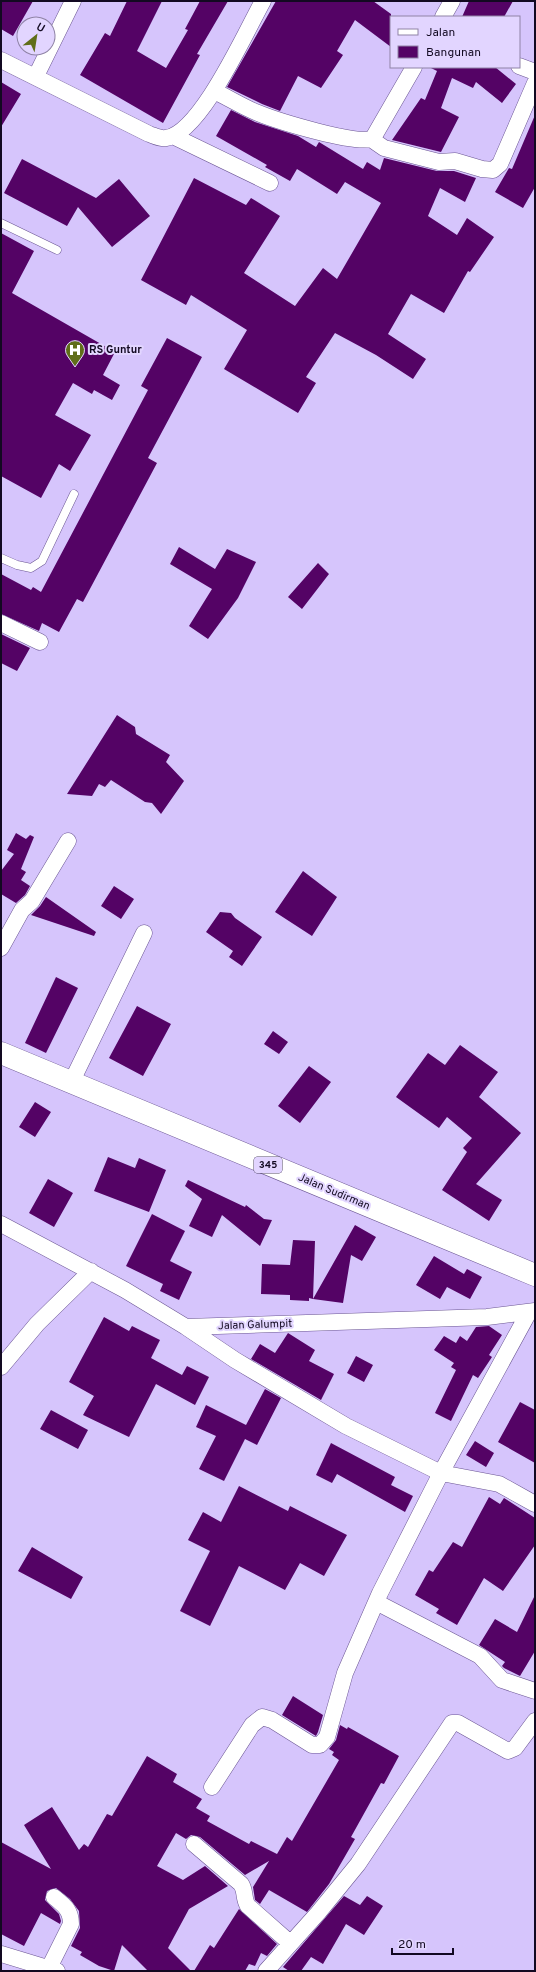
<svg xmlns="http://www.w3.org/2000/svg" width="536" height="1972" font-family="Overpass,sans-serif">
<style>
.building{fill:#540365}
.lines{fill:none;stroke-linecap:round;stroke-linejoin:round}
.service-casing{stroke:#6b5693;stroke-width:9}
.minor-casing{stroke:#6b5693;stroke-width:17}
.primary-casing{stroke:#6b5693;stroke-width:23}
.service{stroke:#fff;stroke-width:8}
.minor{stroke:#fff;stroke-width:16}
.primary{stroke:#fff;stroke-width:22}
.labels{text-anchor:middle;dominant-baseline:central;stroke-width:4;stroke-linejoin:round;paint-order:stroke}
.shield{fill:#e2d5ff;stroke:#504664;stroke-width:1}
.shield-label{font-size:10px;font-weight:bold;fill:#120921}
.poi-label{font-size:11px;font-weight:bold;fill:#120921;stroke:#e2d5ff;text-anchor:start}
.street-label{font-size:11px;fill:#120921;stroke:#e2d5ff}
</style>
<rect width="100%" height="100%" fill="#d6c5fc"/>
<path class="building" d="M1 1H33L13 36 1 29Z
M127 1H162L137 51 166 68 188 30 185 29 200 1H228L197 54 200 55 163 123 80 75 105 33 110 36Z
M276 1H373L391 14V47L355 20 337 51 343 55 321 88 298 76 280 111 262 104 227 87Z
M469 1H513L504 17H462Z
M429 67H495L516 84 502 103 476 82 473 88 452 78 441 108 459 117 441 152 392 140 421 98 425 100 437 71Z
M1 82 21 94 1 127Z
M231 110 255 122 298 136 316 147 319 142 363 169 367 162 380 170 384 158 437 171H454L476 178 465 202 440 188 428 216 457 235 467 218 494 237 470 272 468 271 444 313 411 294 388 334 426 359 413 379 376 355 335 333 306 377 316 383 298 413 224 369 247 330 191 295 186 305 141 280 194 178 246 205 251 198 280 216 244 273 295 306 323 268 337 279 381 203 345 182 337 194 297 169 290 181 265 167 267 165 216 136Z
M535 115V187L523 208 495 192 509 168 512 169Z
M22 159 96 198 119 179 150 216 112 247 78 207 67 226 4 193Z
M1 233 34 251 12 293 115 352 103 375 120 385 112 400 94 390 92 394 73 383 55 415 91 435 70 471 59 464 41 498 1 476Z
M167 338 202 357 148 458 157 463 83 602 77 599 59 632 42 623 39 631 1 614V574L31 590 33 587 41 592 148 390 141 386Z
M179 547 215 569 227 549 256 562 238 598 208 639 189 626 212 589 170 564Z
M318 563 329 574 302 609 288 597Z
M1 634 30 648 17 671 1 663Z
M117 715 135 727 136 734 170 755 166 762 184 781 161 814 152 803 145 802 111 780 105 787 99 784 92 796 67 794Z
M16 833 26 839 30 835 34 837 21 869 26 872 21 880 30 886 25 895 16 903 1 894V871L14 854 7 850Z
M303 871 337 897 312 936 275 912Z
M114 886 134 899 121 919 101 906Z
M46 897 96 932 94 936 31 915 40 906Z
M220 912 231 913 235 918 262 937 242 966 229 957 233 951 206 932Z
M56 977 78 988 46 1053 25 1043Z
M137 1006 171 1024 143 1076 109 1058Z
M273 1031 288 1042 279 1054 264 1044Z
M460 1045 498 1072 479 1097 521 1133 476 1184 502 1200 489 1221 442 1190 467 1152 463 1148 472 1138 447 1117 439 1128 396 1097 428 1053 445 1065Z
M309 1066 331 1082 300 1123 278 1106Z
M35 1102 51 1112 35 1137 19 1127Z
M108 1157 135 1168 139 1158 166 1170 149 1212 94 1191Z
M48 1179 73 1193 54 1227 29 1213Z
M188 1180 245 1207 246 1205 264 1219 272 1220 260 1246 222 1215 212 1237 189 1226 202 1199 185 1186Z
M152 1214 185 1231 170 1261 192 1272 179 1300 160 1291 163 1284 126 1266Z
M355 1225 376 1237 362 1261 351 1255 343 1303 313 1299Z
M293 1240 315 1241 313 1299 309 1298V1301L290 1300V1295L261 1294 262 1264 290 1265Z
M434 1256 464 1274 467 1269 482 1277 470 1299 447 1287 440 1299 416 1285Z
M104 1317 129 1331 132 1326 160 1340 151 1358 182 1375 187 1366 209 1377 195 1405 156 1384 129 1437 83 1415 94 1396 69 1382Z
M489 1326 502 1335 489 1355 492 1357 478 1378 473 1375 451 1421 435 1413 456 1370 451 1367 454 1363 434 1350 444 1336 456 1343 460 1336 467 1341 476 1327Z
M288 1333 315 1350 309 1361 334 1374 321 1400 251 1359 260 1344 275 1353Z
M356 1356 373 1365 364 1382 347 1373Z
M265 1389 281 1398 257 1445 245 1439 224 1481 199 1469 216 1436 196 1427 206 1405 246 1425Z
M520 1402 535 1410V1463L498 1442Z
M51 1410 88 1430 78 1449 40 1429Z
M475 1441 494 1453 486 1467 466 1455Z
M331 1443 395 1477 391 1485 413 1496 405 1512 337 1474 332 1483 316 1475Z
M239 1486 288 1511 290 1506 347 1535 324 1576 300 1563 285 1590 239 1566 210 1626 180 1611 210 1551 188 1540 203 1512 221 1522Z
M489 1497 500 1504 504 1498 535 1518V1545L503 1591 484 1578 457 1625 436 1613 439 1609 415 1595 429 1570 433 1572 453 1542 462 1547Z
M32 1547 83 1577 71 1599 18 1571Z
M535 1595V1651L520 1676 504 1668 502 1666 505 1662 479 1645 495 1619 517 1632Z
M293 1696 323 1715 318 1732 316 1736 282 1715Z
M340 1725 347 1729 348 1727 399 1756 384 1784 381 1783 351 1837 355 1839 329 1884 307 1912 269 1890 260 1904 255 1900 253 1887 269 1861 245 1875 200 1837 191 1835 186 1839 176 1833 157 1866 183 1880 205 1866 228 1886 189 1909 168 1948 191 1971H148L122 1945 114 1971 99 1966 80 1955 82 1952 71 1946 80 1928 79 1911 70 1899 56 1888 47 1891 45 1900 59 1914 61 1921 60 1924 41 1913 24 1946 1 1934V1842L51 1869 24 1825 52 1807 79 1850 84 1844 88 1847 107 1814 112 1816 147 1756 177 1774 173 1782 202 1799 196 1808 210 1816 207 1821 249 1844 251 1841 277 1854 287 1837 292 1841 339 1760 332 1755 334 1752 329 1749 336 1740Z
M344 1896 360 1905 367 1896 383 1906 364 1935 346 1924 323 1964 311 1957 301 1971H289L283 1967Z
M239 1909 277 1944 267 1956 261 1953 255 1966 249 1964 245 1971H194L210 1945 214 1948Z"/>
<g class="lines">
<defs>
<path id="service" d="M1 223 57 250
M1 558 17 565 31 568 42 561 74 494"/>
<path id="minor" d="M443 17 452 1
M1 60 149 134C155 136 160 139 166 138 201 133 246 31 263 1
M519 66 535 72
M36 76 73 1
M214 91C229 98 243 107 258 113 275 120 361 147 373 138L414 67
M173 136 270 183
M371 139 384 148 439 162 455 161 482 169 493 170 500 164 535 83
M1 623 40 642
M1 948 22 910 32 901 68 841
M71 1083 144 933
M1 1224 125 1290 186 1327 487 1317 535 1311
M186 1327 235 1360 346 1426 441 1473 499 1484 535 1504
M1 1367 37 1324 91 1271
M376 1602 480 1656 502 1680 535 1691
M212 1787 252 1725 262 1717 272 1720 312 1745H320L327 1737 345 1673 380 1593 441 1473 529 1312
M194 1844 241 1884C246 1891 243 1899 248 1906L290 1943
M1 1954 57 1971
M49 1968 71 1924C71 1910 64 1905 54 1897
M266 1971 318 1913 358 1864 452 1723H458L508 1751 515 1748 535 1721"/>
<path id="primary" d="M1 1053 535 1275"/>
</defs>
<use href="#service" class="service-casing"/>
<use href="#minor" class="minor-casing"/>
<use href="#primary" class="primary-casing"/>
<use href="#service" class="service"/>
<use href="#minor" class="minor"/>
<use href="#primary" class="primary"/>
</g>
<defs>
<symbol id="hospital-pin" viewBox="-11 -11 22 30"><path d="M0 17L-7.5 6A9.5 9.5 0 1 1 7.5 6Z" fill="#606e19" stroke="#e2d5ff"/><path d="M-5-5h3v3.5h4V-5h3V5h-3V1.5h-4V5h-3Z" fill="#fff"/></symbol>
</defs>
<g fill-rule="evenodd">
<use href="#hospital-pin" x="64" y="339" width="22" height="30"/>
</g>
<g class="labels">
<rect class="shield" x="254" y="1157" width="28" height="16" rx="3"/>
<g class="shield-label">
<text x="268" y="1165">345</text>
</g>
<g class="poi-label">
<text x="89" y="350">RS Guntur</text>
</g>
<g class="street-label">
<text transform="translate(334 1192) rotate(23)">Jalan Sudirman</text>
<text transform="translate(255 1325) rotate(-2)">Jalan Galumpit</text>
</g>
</g>
<rect width="536" height="1972" fill="none" stroke="#120921" stroke-width="4"/>
<rect x="390" y="16" width="130" height="52" fill="#e2d5ff" stroke="#8f83a6"/>
<rect x="398" y="29" width="20" height="6" fill="#ffffff" stroke="#8f83a6"/>
<text x="426" y="36" font-size="12" fill="#120921">Jalan</text>
<rect x="398" y="46" width="20" height="12" fill="#540365" stroke="#8f83a6"/>
<text x="426" y="56" font-size="12" fill="#120921">Bangunan</text>
<g transform="translate(36 36) rotate(30)"><circle r="19" fill="#e2d5ff" stroke="#8f83a6"/>
<path d="M0-3L7 15L0 10L-7 15Z" fill="#606e19"/>
<text y="-6" font-size="11" font-weight="bold" text-anchor="middle" fill="#120921">U</text>
</g>
<path d="M392 1948v6h61v-6" fill="none" stroke="#120921" stroke-width="2"/>
<text x="398" y="1948" font-size="12" fill="#120921" stroke="#e2d5ff" stroke-width="3" paint-order="stroke">20 m</text>
</svg>
